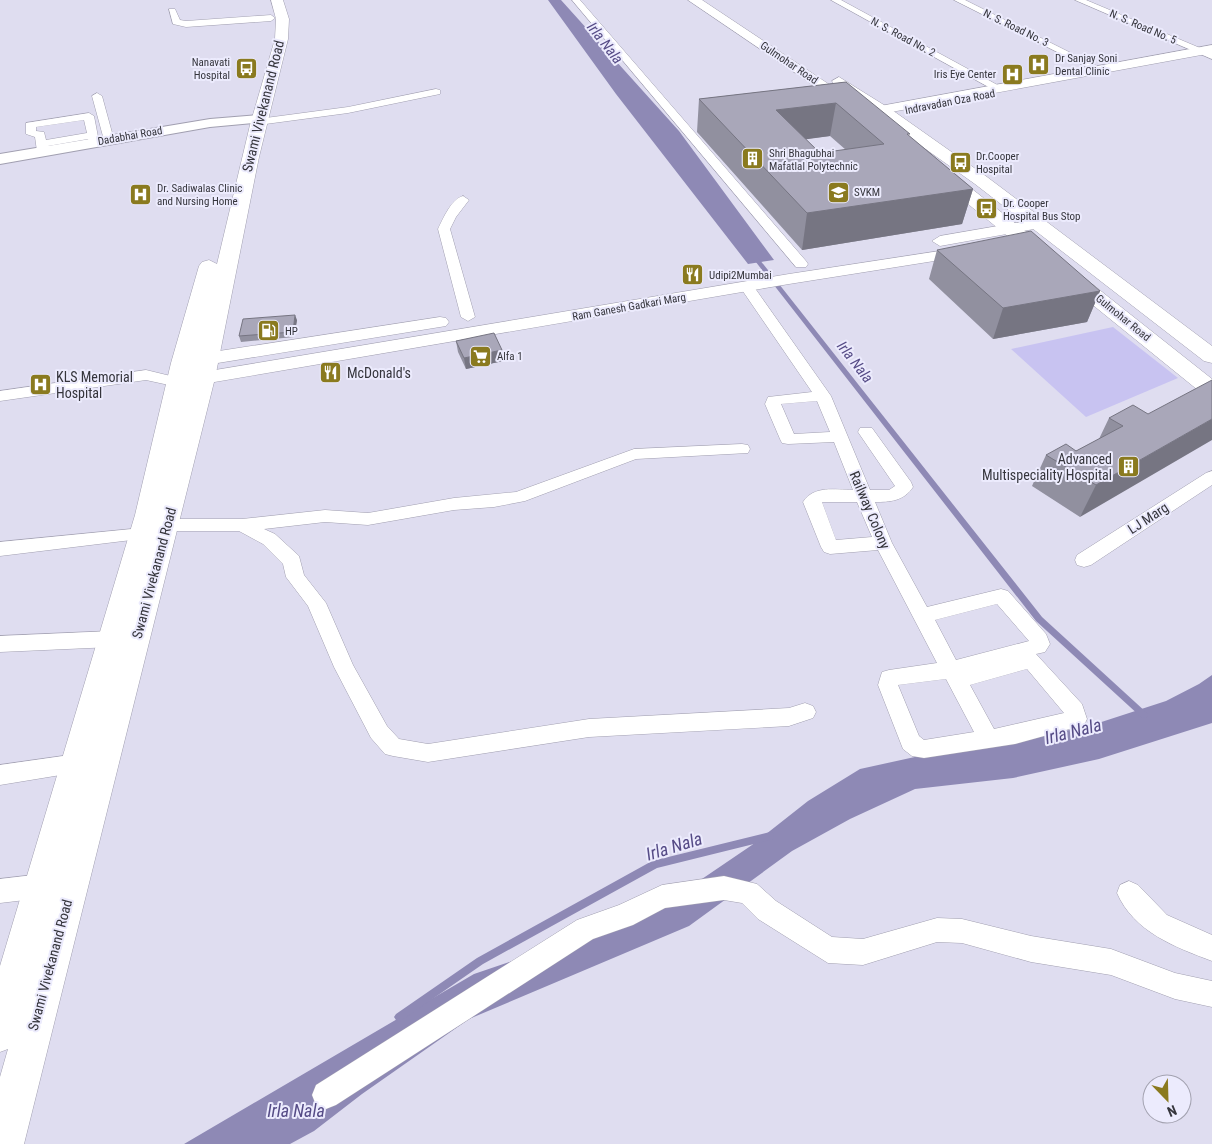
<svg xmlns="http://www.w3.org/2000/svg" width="1212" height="1144" font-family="'Roboto Condensed',sans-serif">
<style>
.green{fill:#c8c3f1}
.water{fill:#8e89b5}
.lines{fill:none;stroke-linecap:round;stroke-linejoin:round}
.stream{fill:#8e89b5;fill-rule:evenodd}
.minor-casing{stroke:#a19fb0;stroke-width:1}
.tertiary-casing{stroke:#a19fb0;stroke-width:1}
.secondary-casing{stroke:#a19fb0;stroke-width:2}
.primary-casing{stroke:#a19fb0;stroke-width:1}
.minor{fill:#fff;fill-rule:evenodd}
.tertiary{fill:#fff;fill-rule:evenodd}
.secondary{fill:#fff;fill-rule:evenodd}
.primary{fill:#fff;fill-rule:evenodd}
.wall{fill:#91909f;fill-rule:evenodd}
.shaded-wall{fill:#767582}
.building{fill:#a9a7b9;stroke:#767582;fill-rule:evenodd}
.labels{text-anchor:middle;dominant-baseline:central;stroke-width:4;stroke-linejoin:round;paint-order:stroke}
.far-street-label{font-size:11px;fill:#35353c;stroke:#ecebfd}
.far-poi-label{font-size:11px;fill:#35353c;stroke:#ecebfd;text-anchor:start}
.street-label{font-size:14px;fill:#35353c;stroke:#ecebfd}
.poi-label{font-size:14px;fill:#35353c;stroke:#ecebfd;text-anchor:start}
.water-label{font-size:15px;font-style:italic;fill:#554b86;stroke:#ecebfd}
.near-water-label{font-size:18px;font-style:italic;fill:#554b86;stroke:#ecebfd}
</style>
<rect width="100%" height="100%" fill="#dfddf0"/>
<path class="green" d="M1113 327 1178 378 1086 417 1011 349Z"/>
<path class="water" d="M548 0H561L679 131 774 260 748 264 616 94Z
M1212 675V723L1099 759 1013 778 915 789 850 819 792 851 689 926 469 1019 362 1094 314 1131 290 1144H184L474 974 612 927 671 900 752 845 808 801 860 769 965 746 1083 728 1166 701 1199 684Z"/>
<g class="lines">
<path class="stream" d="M752 255H756L1042 617 1147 713 1148 715 1147 717 1144 718 1141 717 1036 621 752 257Z
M770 832 773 833 774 836 773 839 770 840 657 868 483 964 402 1020 399 1022 396 1020 394 1017 396 1014 477 958 652 861Z"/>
<defs>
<path id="minor" d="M572 0H580L806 261 808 264 806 267H796Z
M831 0H841L1003 88 994 90Z
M954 0H965L1105 70 1097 72Z
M1075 0H1086L1212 53V59Z
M169 9H175L180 20 186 21 271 15 275 18 271 21 186 27 173 24Z
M436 89 440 90V94L348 113 258 125 253 122 258 119 348 107Z
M97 93 102 96 114 140 113 142 109 143 104 140 92 96Z
M89 113 94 116 99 142 98 144H90L88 139 48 146 49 151 43 154 37 151 35 137 26 134V123ZM84 120 87 133 46 140 44 132 36 131V127Z
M463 196 469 200 456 217 450 229 475 317 468 321 461 317 438 229C443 219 451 199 463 196Z
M747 283 752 284 831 396 870 490H889L895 486 858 432 860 428H872L911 482 913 487C904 501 890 502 875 502L892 543 927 607 1001 589 1008 591 1046 634 1050 644 1045 652 1036 654 1082 704 1087 719 1084 725 1015 744 924 758 912 756 903 749 878 685 882 672 889 670 937 663 878 550 830 554 824 552 821 547 803 502C814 485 835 490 853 490L834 442 788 444 782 443 780 439 765 404 768 397 812 392 740 287ZM817 401 830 432 794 434 781 404ZM822 502H857L872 537 836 540ZM997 604 1029 641 956 660 935 620ZM1027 669 1064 713 994 729 970 685ZM946 679 974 732 924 740 919 736 898 685Z
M146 370 183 379 186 382 178 387 146 380 0 401V391Z
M742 444 748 445 750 449 748 453 636 459 525 501 494 507 454 510 368 525 325 522 264 529 275 534 299 556 304 575 326 603 353 665 387 726 399 739 428 744 589 719 789 708 805 703 813 706 816 712 813 718 789 726 589 737 428 762 393 756 385 754 371 738 334 667 308 606 286 577 283 564 263 544 239 531H167L161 529 158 525 161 521 167 519H242L325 510 368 513 454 498 516 492 634 449Z
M1212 471V485L1091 565 1084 567 1077 565 1075 560 1077 555 1206 473Z
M142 528 148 530 151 534 148 538 0 556V542Z
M112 631 119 634 122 639 119 644 112 647 0 652V636Z
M77 754 85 757 88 764 85 771 0 785V765Z
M42 874 51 878 54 886 51 894 42 898 0 903V879Z
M724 876 757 884 776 901 832 937 863 939 937 918 962 919 1031 936 1111 949 1175 973 1212 981V1007L1175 999 1111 975 1031 962 962 943 937 942 863 965 828 963 758 919 742 903 724 900 665 908 633 925 593 939 336 1105 326 1109 316 1105 312 1095 316 1085 577 920 619 905 662 885Z
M1129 881 1138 885 1167 915 1212 935V961C1175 947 1134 932 1117 893L1120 885Z"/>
<path id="tertiary" d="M1212 45V53L864 117 857 113 864 109Z
M1039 219 1045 221 1047 224 1045 227 940 246 932 241 940 236Z
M966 247 974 252 972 255 789 284 185 387 178 385 175 381 178 377 185 375 789 274Z
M440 317 446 318 449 322 446 326 187 368 180 366 178 362 180 358 187 356Z"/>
<path id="secondary" d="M260 115 265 116 267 119 265 122 210 127 0 164V154L210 119Z"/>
<path id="primary" d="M271 0H283L289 19 288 39 259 157 215 378 24 1144H0V1077L8 1049 0 1052V966L135 515 171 363 199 266 202 262 209 260 217 264 250 125 275 39 276 19Z
M688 0H702L860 105 857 108H847Z
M839 77 892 110 987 177 1212 346V363L1204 361 975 184 834 84 832 81Z
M942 169 948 170 1212 379V397L1204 395 936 178 934 174 936 170Z"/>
</defs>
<use href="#minor" class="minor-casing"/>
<use href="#tertiary" class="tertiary-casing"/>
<use href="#secondary" class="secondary-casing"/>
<use href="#primary" class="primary-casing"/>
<use href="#minor" class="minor"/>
<use href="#tertiary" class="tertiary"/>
<use href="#secondary" class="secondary"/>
<use href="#primary" class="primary"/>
</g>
<path class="wall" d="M846 82 909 136 973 189 962 224 802 250 697 132 699 99ZM830 136 846 150 820 153 805 139Z
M937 250 1100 291 1087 322 993 339 929 279Z
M297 320 294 337 241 342 239 336Z
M456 341 502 350 503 361 466 369 458 352Z
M1148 414 1080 517 1032 486 1046 455 1076 451 1099 439 1109 418Z"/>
<path class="shaded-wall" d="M836 103 830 136 772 144 776 110Z
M973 189 962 224 802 250 807 213Z
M1100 291 1087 322 993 339 1003 308Z
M295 315 297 320 294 337 293 332Z
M502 350 503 361 466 369 464 358Z
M1212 419V440L1080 517 1096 485Z"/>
<path class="building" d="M846 82 910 134H907L973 189 807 213 699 99ZM836 103 884 144 820 153 776 110Z
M1031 231 1100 291 1003 308 937 250Z
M295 315 293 332 239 336 243 319Z
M494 333 502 350 464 358 456 341Z
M1212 380V419L1096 485 1046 455 1066 444 1076 451 1123 426 1109 418 1133 405 1148 414Z"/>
<defs>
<symbol id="hospital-square" viewBox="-11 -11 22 22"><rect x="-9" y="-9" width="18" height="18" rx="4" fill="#8a7a1f" stroke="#ecebfd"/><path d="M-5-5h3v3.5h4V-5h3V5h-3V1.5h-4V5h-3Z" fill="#fff"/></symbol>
<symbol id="bus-square" viewBox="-11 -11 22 22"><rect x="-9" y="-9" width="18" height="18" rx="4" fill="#8a7a1f" stroke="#ecebfd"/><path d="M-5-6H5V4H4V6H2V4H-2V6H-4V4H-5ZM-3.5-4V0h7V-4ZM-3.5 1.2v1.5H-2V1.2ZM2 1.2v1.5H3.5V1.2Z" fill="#fff"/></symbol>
<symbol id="building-square" viewBox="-11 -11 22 22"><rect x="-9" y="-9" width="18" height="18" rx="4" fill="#8a7a1f" stroke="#ecebfd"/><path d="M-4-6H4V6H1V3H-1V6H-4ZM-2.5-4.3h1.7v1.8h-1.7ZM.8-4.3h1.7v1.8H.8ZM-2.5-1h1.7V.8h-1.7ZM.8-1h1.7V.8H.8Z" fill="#fff"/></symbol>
<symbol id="university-square" viewBox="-11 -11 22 22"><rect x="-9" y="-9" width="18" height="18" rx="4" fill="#8a7a1f" stroke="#ecebfd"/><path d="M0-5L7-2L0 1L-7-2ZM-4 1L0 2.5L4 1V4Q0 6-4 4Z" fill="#fff"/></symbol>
<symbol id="restaurant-square" viewBox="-11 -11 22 22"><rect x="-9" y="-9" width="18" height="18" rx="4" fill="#8a7a1f" stroke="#ecebfd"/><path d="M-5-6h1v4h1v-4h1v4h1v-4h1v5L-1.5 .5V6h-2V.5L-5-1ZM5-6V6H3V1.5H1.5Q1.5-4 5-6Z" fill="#fff"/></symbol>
<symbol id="fuel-square" viewBox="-11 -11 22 22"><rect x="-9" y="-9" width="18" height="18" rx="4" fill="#8a7a1f" stroke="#ecebfd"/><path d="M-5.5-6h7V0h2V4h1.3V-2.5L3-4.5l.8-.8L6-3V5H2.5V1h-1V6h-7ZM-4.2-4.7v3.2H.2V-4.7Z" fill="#fff"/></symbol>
<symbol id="supermarket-square" viewBox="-11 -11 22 22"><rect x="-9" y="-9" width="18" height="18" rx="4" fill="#8a7a1f" stroke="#ecebfd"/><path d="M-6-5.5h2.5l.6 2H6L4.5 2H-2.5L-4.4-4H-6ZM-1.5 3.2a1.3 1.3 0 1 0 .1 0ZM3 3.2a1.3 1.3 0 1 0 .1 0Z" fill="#fff"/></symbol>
</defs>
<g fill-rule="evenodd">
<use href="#hospital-square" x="1026" y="52" width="25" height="25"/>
<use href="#bus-square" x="234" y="56" width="25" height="25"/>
<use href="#hospital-square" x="1000" y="62" width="25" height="25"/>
<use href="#building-square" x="740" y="146" width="25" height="25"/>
<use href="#bus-square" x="948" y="150" width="25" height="25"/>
<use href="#university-square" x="826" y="180" width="25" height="25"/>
<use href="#hospital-square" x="128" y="182" width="25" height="25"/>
<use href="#bus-square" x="974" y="196" width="25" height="25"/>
<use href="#restaurant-square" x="680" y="262" width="25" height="25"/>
<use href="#fuel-square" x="256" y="318" width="25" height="25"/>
<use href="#supermarket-square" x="468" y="344" width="25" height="25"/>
<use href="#restaurant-square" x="318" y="360" width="25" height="25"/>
<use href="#hospital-square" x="28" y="372" width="25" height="25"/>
<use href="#building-square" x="1116" y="454" width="25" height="25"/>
</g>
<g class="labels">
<g class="far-street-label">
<text transform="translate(1143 27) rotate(23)">N. S. Road No. 5</text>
<text transform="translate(1016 28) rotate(26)">N. S. Road No. 3</text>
<text transform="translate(903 37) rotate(28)">N. S. Road No. 2</text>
<text transform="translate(789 63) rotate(34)">Gulmohar Road</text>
<text transform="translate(950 102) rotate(-11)">Indravadan Oza Road</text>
<text transform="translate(130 136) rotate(-10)">Dadabhai Road</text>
<text transform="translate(629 307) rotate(-10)">Ram Ganesh Gadkari Marg</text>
<text transform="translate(1123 318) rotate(39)">Gulmohar Road</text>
</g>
<g class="far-poi-label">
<text x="1055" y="58">Dr Sanjay Soni<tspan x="1055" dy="13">Dental Clinic</tspan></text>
<text x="230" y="62" text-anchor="end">Nanavati<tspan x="230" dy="13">Hospital</tspan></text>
<text x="996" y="74" text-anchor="end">Iris Eye Center</text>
<text x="769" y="153">Shri Bhagubhai<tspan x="769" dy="13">Mafatlal Polytechnic</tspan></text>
<text x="976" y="156">Dr.Cooper<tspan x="976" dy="13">Hospital</tspan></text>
<text x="157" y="188">Dr. Sadiwalas Clinic<tspan x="157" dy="13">and Nursing Home</tspan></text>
<text x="854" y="192">SVKM</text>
<text x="1003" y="203">Dr. Cooper<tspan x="1003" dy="13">Hospital Bus Stop</tspan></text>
<text x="709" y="275">Udipi2Mumbai</text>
<text x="285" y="331">HP</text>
<text x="497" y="356">Alfa 1</text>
</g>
<g class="street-label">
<text transform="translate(263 106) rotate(-76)">Swami Vivekanand Road</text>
<text transform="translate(870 510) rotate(67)">Railway Colony</text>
<text transform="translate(1148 518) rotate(-33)">LJ Marg</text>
<text transform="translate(154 573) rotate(-75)">Swami Vivekanand Road</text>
<text transform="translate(50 965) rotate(-75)">Swami Vivekanand Road</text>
</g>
<g class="poi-label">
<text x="347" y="373">McDonald's</text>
<text x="56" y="377">KLS Memorial<tspan x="56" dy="16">Hospital</tspan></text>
<text x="1112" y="459" text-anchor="end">Advanced<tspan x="1112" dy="16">Multispeciality Hospital</tspan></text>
</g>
<g class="water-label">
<text transform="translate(605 43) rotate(52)">Irla Nala</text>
<text transform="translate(855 362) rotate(52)">Irla Nala</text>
</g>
<g class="near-water-label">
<text transform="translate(1073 731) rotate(-14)">Irla Nala</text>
<text transform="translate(674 846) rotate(-17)">Irla Nala</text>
<text x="296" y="1110">Irla Nala</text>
</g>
</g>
<g transform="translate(1167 1099) rotate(157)"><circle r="24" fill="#ecebfd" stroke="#a3a2b0"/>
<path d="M0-4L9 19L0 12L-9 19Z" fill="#8a7a1f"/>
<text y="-8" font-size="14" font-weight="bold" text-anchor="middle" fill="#35353c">N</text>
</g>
</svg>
